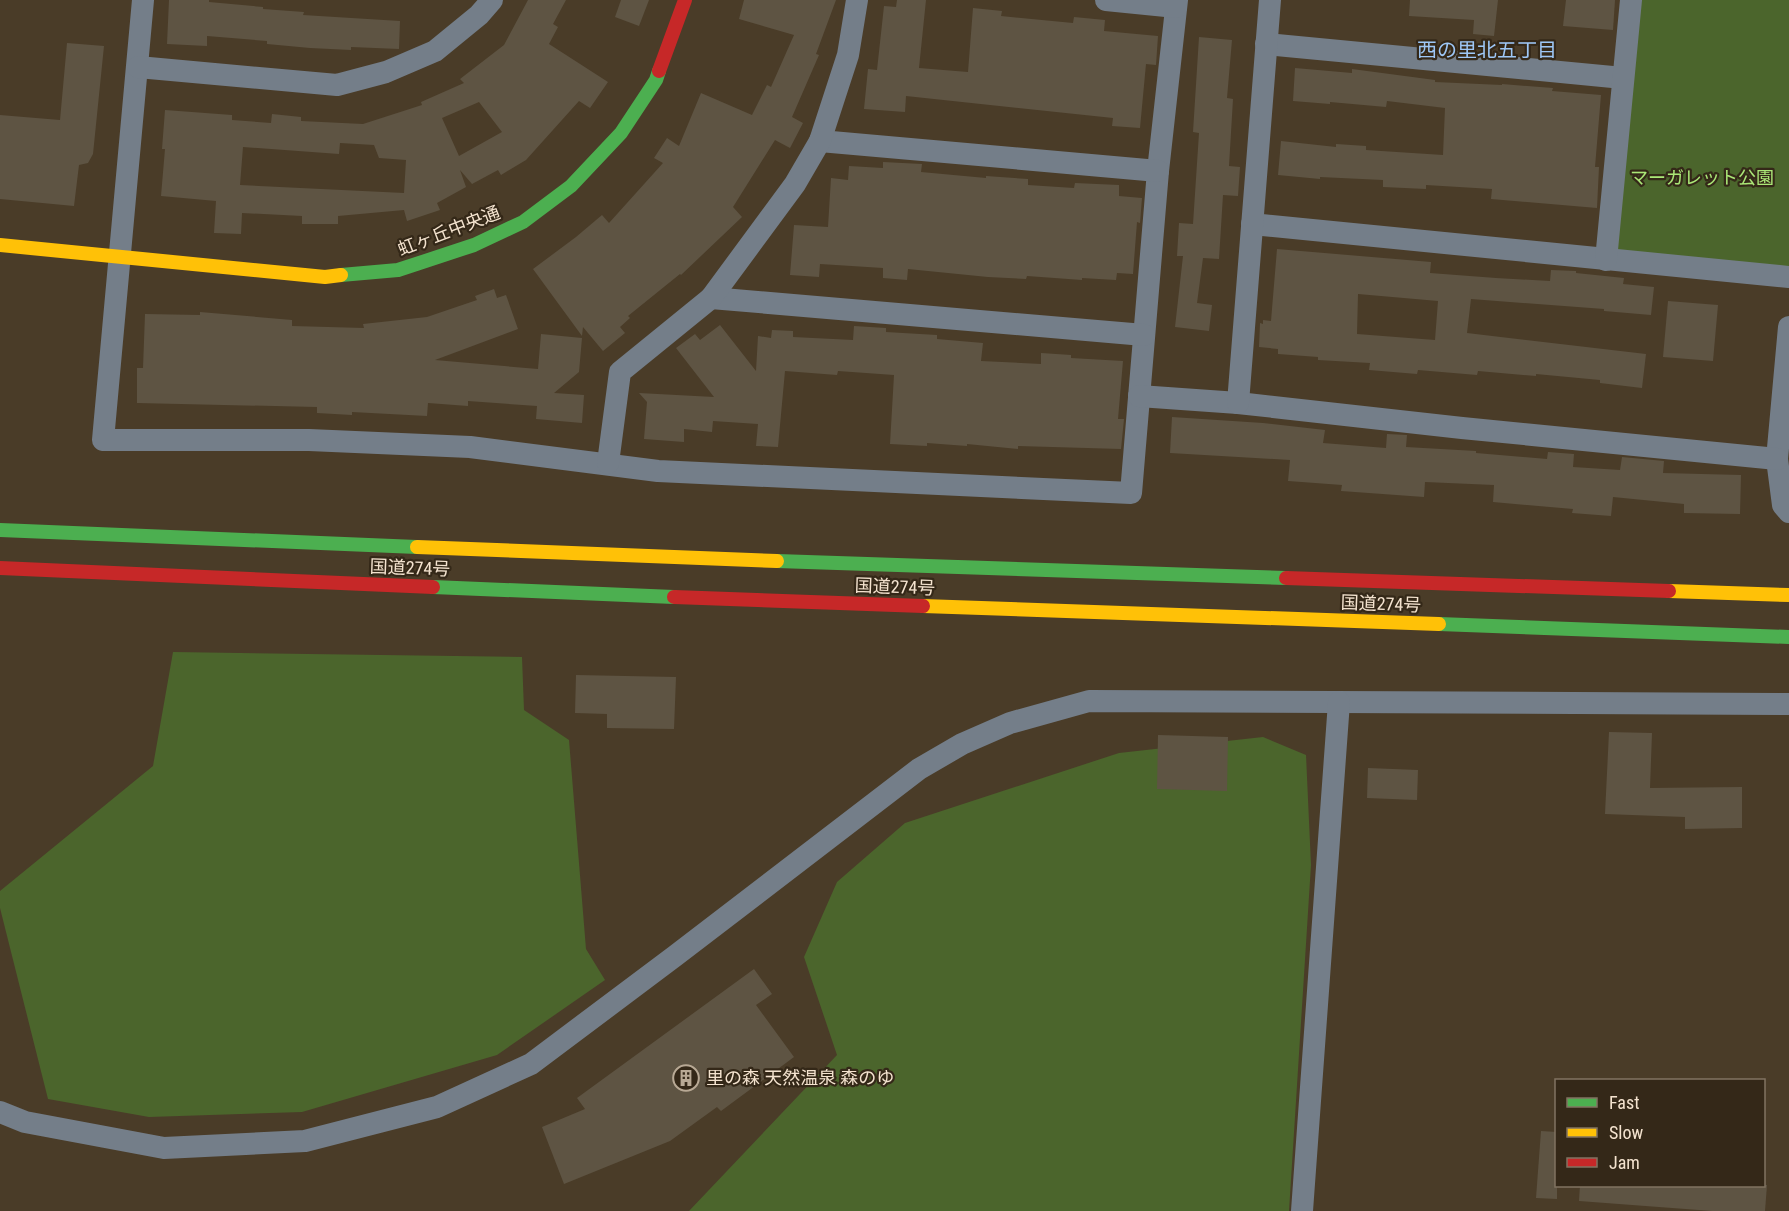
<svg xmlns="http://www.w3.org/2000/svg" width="1789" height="1211" font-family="'Roboto Condensed','Noto Sans JP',sans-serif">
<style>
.green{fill:#4b652c}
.building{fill:#5e5443;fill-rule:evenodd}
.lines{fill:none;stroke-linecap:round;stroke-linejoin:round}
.street{stroke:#747e89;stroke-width:22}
.fast{stroke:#4caf50;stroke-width:14}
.slow{stroke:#ffc107;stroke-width:14}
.jam{stroke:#c62828;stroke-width:14}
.labels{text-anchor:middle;stroke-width:4.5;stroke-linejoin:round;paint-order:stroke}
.park-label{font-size:18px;fill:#abe777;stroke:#342818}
.street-label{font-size:18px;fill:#f4e3cf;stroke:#342818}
.poi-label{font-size:18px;fill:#f4e3cf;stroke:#342818;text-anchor:start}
.neighbourhood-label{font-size:20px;fill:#9ec7f6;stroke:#342818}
</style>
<rect width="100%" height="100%" fill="#4a3c28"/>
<g class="green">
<polygon points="1631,0 1789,0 1789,277 1606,260"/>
<polygon points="173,652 522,657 524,710 569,740 586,949 605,980 497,1055 302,1112 149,1117 48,1099 0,908 0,891 153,766"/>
<polygon points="1263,737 1306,755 1311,865 1289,1211 689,1211 837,1055 804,957 837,882 905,823 1119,753"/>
</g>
<g class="building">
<polygon points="169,0 209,0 209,2 263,7 263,9 304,12 303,15 400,21 399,49 351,47 351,50 310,48 267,44 267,41 207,36 207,46 167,44"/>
<path d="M528 0H566L553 24 558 27 549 44 608 82 590 108 579 101 526 160 501 175 498 170 472 184 460 170 466 187 437 203 440 210 407 221 404 210 338 216V224H302V216L242 213 241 234 214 233 216 201 161 196 165 149H162L165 110 232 115V120L271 123 272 114 301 117V121L363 124 422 105 421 102 464 83 460 79 504 45ZM479 102 502 132 459 156 442 118ZM340 143 374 145 379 158 406 160 404 193 240 185 243 147 339 154Z"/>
<polygon points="621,0 649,0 639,26 615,17"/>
<polygon points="744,0 836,0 816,54 819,55 792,117 803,123 790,148 775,140 733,207 742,217 681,275 680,274 628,316 630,318 620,327 625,333 603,351 583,327 582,336 533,269 576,237 602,215 609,223 663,163 654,158 667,138 679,146 701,93 752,115 767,85 771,87 794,35 739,19"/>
<polygon points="897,0 926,0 919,68 968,72 973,8 1002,11 1001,16 1073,23 1074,17 1105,20 1104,31 1158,36 1156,65 1146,64 1140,128 1112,126 1113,118 906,96 905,112 864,109 868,69 877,70 884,6 896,7"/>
<polygon points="1410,0 1498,0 1494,36 1473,34 1474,20 1409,16"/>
<polygon points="1566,0 1615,0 1613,30 1563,26"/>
<polygon points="1199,37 1232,40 1227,98 1233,99 1229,166 1240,167 1238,196 1223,195 1219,259 1203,258 1197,303 1212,305 1209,331 1175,327 1183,256 1177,256 1179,223 1193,224 1199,133 1193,132"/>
<polygon points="67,43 104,46 93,154 88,163 79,165 74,206 0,199 0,115 60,120"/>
<polygon points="1295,68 1352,73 1352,69 1435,80 1435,82 1502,85 1502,84 1553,88 1552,91 1601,95 1595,167 1599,167 1597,208 1491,199 1492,189 1426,185 1426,189 1383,187 1383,180 1320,177 1320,179 1278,175 1281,141 1336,147 1336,144 1366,146 1366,150 1443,155 1445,108 1387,101 1386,107 1330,102 1330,104 1293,101"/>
<polygon points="883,162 922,164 921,172 986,178 986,176 1028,179 1028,185 1074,188 1075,183 1119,185 1119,196 1142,198 1140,223 1137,222 1133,274 1117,273 1116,280 1082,278 1082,280 1027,276 1026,279 988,277 908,269 907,280 883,278 883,268 820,264 819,277 790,275 794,225 828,227 831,178 848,180 849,166 883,168"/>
<path d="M1277 249 1431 262 1430 273 1496 278 1550 281 1551 270 1576 271V273L1624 278 1623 284 1654 287 1651 315 1604 311V309L1471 299 1467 333 1646 354 1642 388 1600 383V380L1536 374V376L1478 371 1477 375 1418 370 1417 374 1369 370 1370 363 1318 360V357L1278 354V349L1259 347 1260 323 1263 324V320L1271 321ZM1358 294 1438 301 1435 340 1357 334Z"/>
<polygon points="494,289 497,298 506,295 518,329 435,360 538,369 541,334 582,338 579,372 554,393 584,395 582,423 536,419 537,406 468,401 468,406 428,403 427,416 352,412 352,415 317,413 317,407 137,403 137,368 143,368 145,314 200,315 200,312 292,320 292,326 364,328 363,324 427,317 477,300 475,296"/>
<polygon points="1668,301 1718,305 1713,361 1663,357"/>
<polygon points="720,325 756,371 758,336 771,338 772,330 793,331 793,337 853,340 854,326 886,328 886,332 937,335 937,339 983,343 981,361 1041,364 1041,353 1071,355 1071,358 1123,361 1118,419 1124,419 1121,449 1018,446 1018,449 967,444 967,446 927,443 927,446 890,444 894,375 838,371 837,375 785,371 778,447 756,446 758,424 713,421 712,432 684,429 684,442 644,439 647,402 639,393 714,397 676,348 695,334 700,340"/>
<polygon points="1172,417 1263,423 1325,430 1323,443 1386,448 1387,434 1407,435 1406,447 1476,451 1476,453 1547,459 1548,452 1574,454 1573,467 1620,470 1622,457 1664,461 1663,473 1741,475 1740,514 1684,513 1684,504 1613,497 1611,516 1572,513 1573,509 1493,502 1494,485 1425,482 1424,497 1341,491 1342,485 1288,481 1290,460 1170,453"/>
<polygon points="576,675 676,677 674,729 607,728 607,714 575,713"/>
<polygon points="1609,732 1652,733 1650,788 1742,787 1742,828 1685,829 1685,817 1605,814"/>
<polygon points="1158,735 1228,737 1227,791 1157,789"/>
<polygon points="1368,768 1418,770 1417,800 1367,798"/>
<polygon points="754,969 772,994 756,1005 794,1057 721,1111 717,1107 670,1141 564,1184 542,1127 585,1109 577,1098"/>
<polygon points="1541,1131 1557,1132 1557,1199 1536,1198"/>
<polygon points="1580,1185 1767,1185 1765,1211 1712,1211 1579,1201"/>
</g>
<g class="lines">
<g class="street">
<polyline points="143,0 103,440 309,440 470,447 658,471 1131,493 1158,171 1177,0"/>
<polyline points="1106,0 1176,7"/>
<polyline points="1266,44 1623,78"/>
<polyline points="138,67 337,85 386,72 435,51 479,15 492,0"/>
<polyline points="820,141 1158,171"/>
<polyline points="1252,224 1789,277"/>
<polyline points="1606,260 1631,0"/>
<polyline points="711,298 1144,335"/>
<polyline points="1789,327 1777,459 1783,505 1789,512"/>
<polyline points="1139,396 1238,403 1462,428 1777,459"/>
<polyline points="1238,403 1270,0"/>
<polyline points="608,463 620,372 711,298 795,184 820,141 848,55 857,0"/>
<polyline points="0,1112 25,1122 164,1148 305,1141 437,1107 531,1064 675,956 919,769 962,744 1010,723 1089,701 1789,704"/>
<polyline points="1302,1211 1339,702"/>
</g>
<g class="fast">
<polyline points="341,275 398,270 474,245 523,222 571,186 621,133 656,80 659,71"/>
<polyline points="0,530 417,547"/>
<polyline points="777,561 1286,578"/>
<polyline points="433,587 674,597"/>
<polyline points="1439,624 1789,637"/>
</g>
<g class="slow">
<polyline points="0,245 325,277 341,275"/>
<polyline points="417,547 777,561"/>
<polyline points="1669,591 1789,595"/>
<polyline points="923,606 1439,624"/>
</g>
<g class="jam">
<polyline points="659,71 685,0"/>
<polyline points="0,568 433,587"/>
<polyline points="1286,578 1669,591"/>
<polyline points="674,597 923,606"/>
</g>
</g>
<defs>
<g id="building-ring" transform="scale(1.35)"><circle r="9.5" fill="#342818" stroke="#b8a995" stroke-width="1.5"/><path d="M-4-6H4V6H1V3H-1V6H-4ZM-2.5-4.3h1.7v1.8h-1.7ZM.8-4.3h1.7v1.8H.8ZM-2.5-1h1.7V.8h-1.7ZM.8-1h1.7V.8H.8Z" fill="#b8a995"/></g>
</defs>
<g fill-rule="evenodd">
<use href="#building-ring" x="686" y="1078"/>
</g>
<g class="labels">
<g class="park-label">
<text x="1702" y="184">マーガレット公園</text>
</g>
<g class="street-label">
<text transform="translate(449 231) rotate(-21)" y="6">虹ヶ丘中央通</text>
<text transform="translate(410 568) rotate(2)" y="6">国道274号</text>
<text transform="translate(895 587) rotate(2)" y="6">国道274号</text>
<text transform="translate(1381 604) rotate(2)" y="6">国道274号</text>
</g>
<g class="poi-label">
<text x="706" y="1084">里の森 天然温泉 森のゆ</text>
</g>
<g class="neighbourhood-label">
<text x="1487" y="57">西の里北五丁目</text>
</g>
</g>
<rect x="1555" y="1079" width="210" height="108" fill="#342818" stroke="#817361" stroke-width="1.5"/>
<rect x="1567" y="1098" width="30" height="9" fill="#4caf50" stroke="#817361" stroke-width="1.5"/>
<text x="1609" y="1109" font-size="18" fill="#f4e3cf">Fast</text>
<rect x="1567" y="1128" width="30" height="9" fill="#ffc107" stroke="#817361" stroke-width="1.5"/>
<text x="1609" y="1139" font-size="18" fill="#f4e3cf">Slow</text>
<rect x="1567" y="1158" width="30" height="9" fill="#c62828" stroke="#817361" stroke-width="1.5"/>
<text x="1609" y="1169" font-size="18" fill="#f4e3cf">Jam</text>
</svg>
